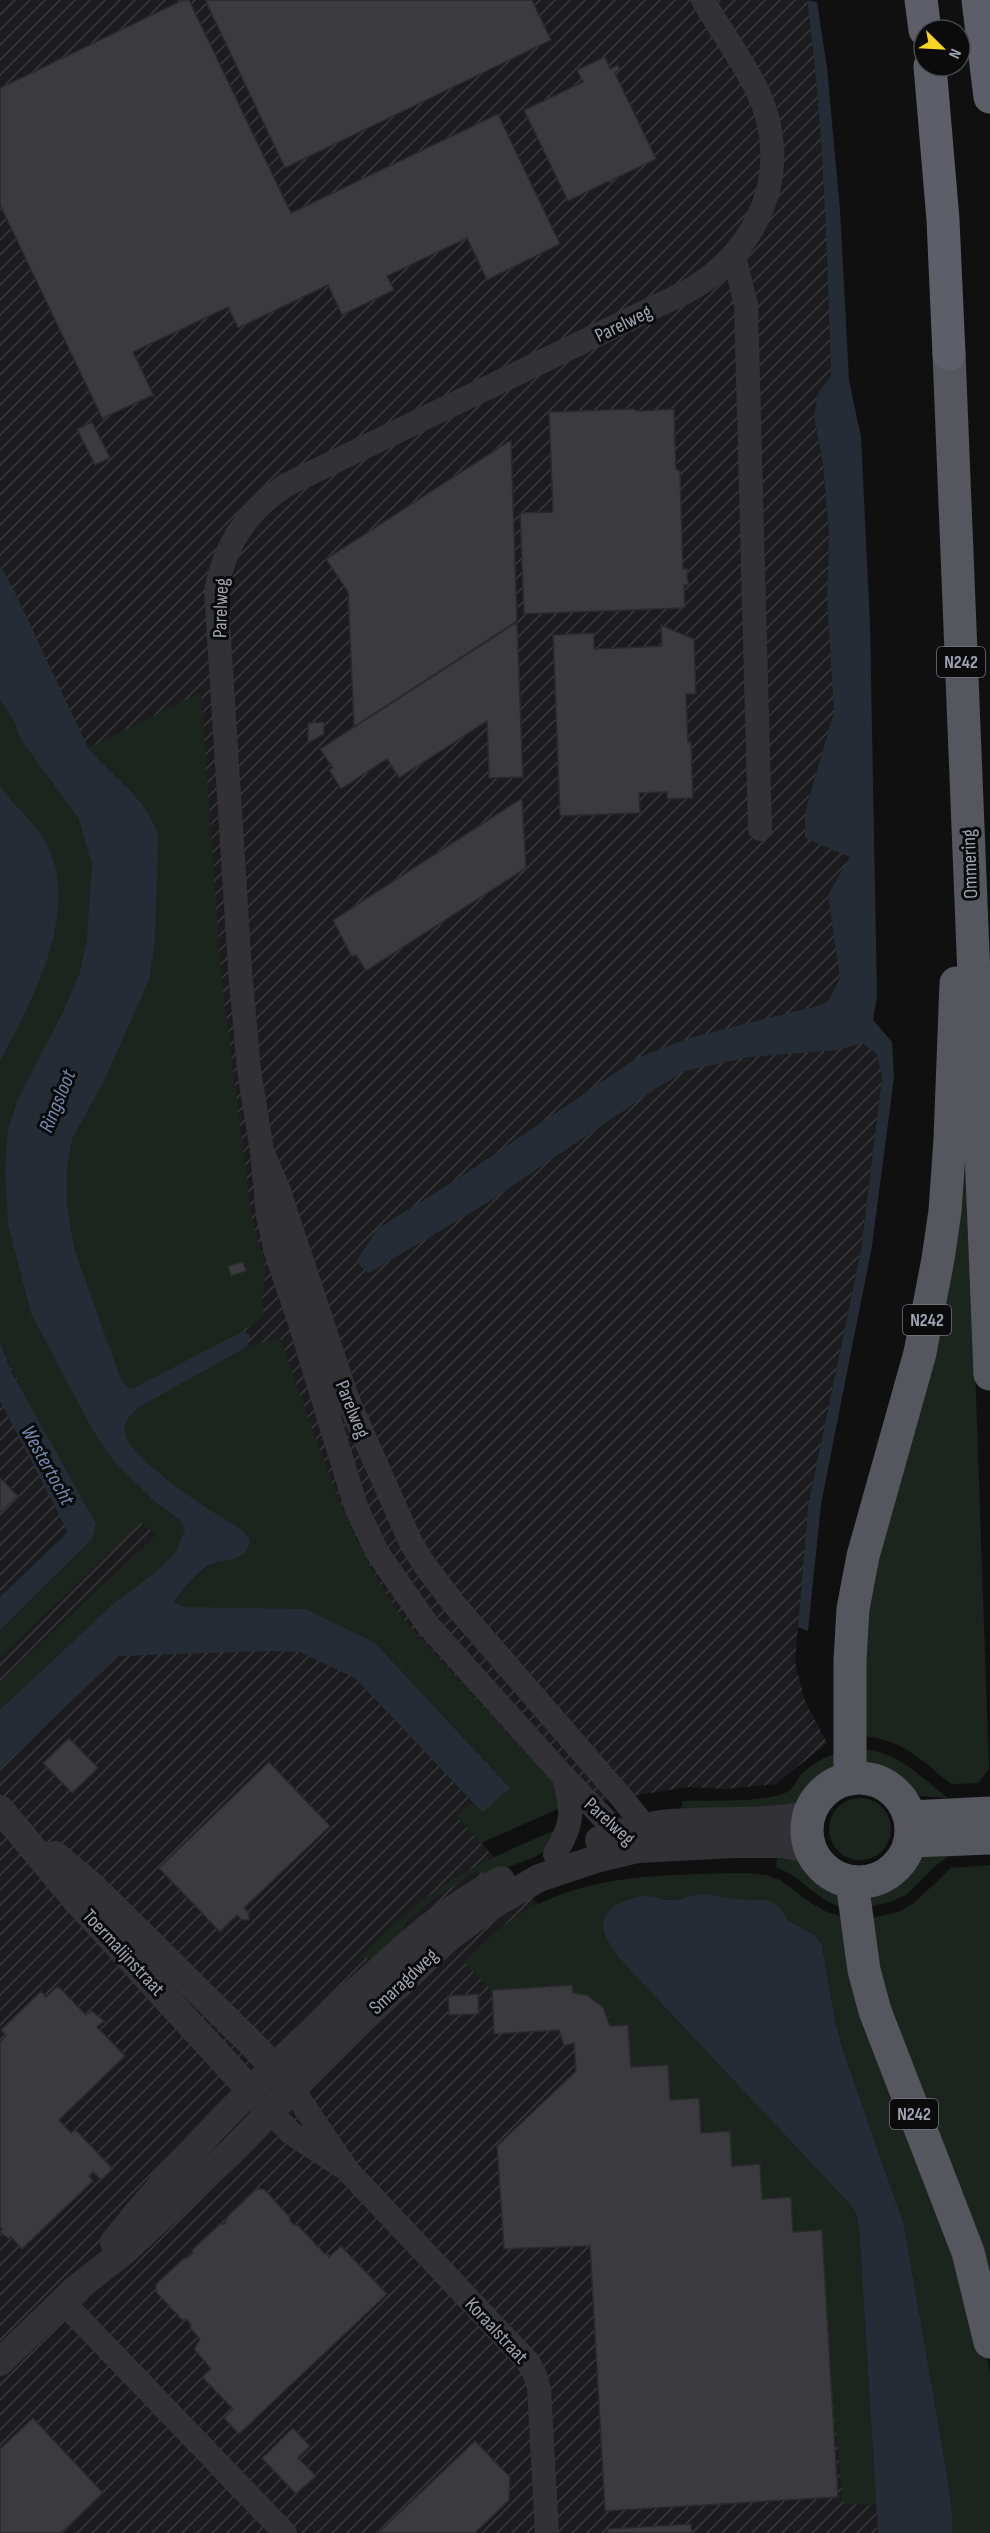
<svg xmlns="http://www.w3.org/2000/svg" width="990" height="2533" font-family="'Sofia Sans Condensed',sans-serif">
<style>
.industrial{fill:url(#industrial-furrows)}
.green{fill:#1c241e}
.water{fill:#262c35}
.building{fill:#3a3a3f;stroke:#2a2a2d;stroke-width:1.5}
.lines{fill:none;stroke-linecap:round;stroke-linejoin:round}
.minor{stroke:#313136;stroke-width:24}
.tertiary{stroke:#313136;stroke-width:28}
.trunk{stroke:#55565e;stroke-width:33}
.motorway{stroke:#5d5e67;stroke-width:33}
.labels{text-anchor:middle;stroke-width:6;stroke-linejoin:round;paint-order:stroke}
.shield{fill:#0b0b0c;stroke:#737581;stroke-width:1.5}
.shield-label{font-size:18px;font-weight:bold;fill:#a0a3b3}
.street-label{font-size:20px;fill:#a0a3b3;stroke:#0b0b0c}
.water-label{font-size:21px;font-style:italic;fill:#758ab0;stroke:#0b0b0c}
</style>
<defs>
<pattern id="industrial-furrows" width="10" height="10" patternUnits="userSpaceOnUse" patternTransform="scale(1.5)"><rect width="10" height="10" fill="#1c1c1e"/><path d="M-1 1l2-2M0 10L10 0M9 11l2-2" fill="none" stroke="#3a3a3c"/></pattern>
</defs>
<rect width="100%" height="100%" fill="#101011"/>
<polygon class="industrial" points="0,0 807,0 816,64 826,211 831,377 814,417 823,464 829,535 827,599 835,697 834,712 805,812 850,857 876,1053 882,1077 861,1248 808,1506 795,1662 805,1701 827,1743 776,1784 727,1789 688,1787 562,1807 481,1843 808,2192 859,2227 878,2533 0,2533"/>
<g class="green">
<path d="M201 692 221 974 252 1220 266 1269 262 1299 264 1317 223 1342 134 1388H128L121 1381 74 1248 67 1206V1166L72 1139 103 1083 149 980 155 941 158 836C148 798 112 777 88 748Z"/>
<polygon points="0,699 15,723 21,740 78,817 92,864 87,939 80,972 63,1012 17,1101 5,1172 8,1225 31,1313 134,1481 152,1499 181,1521 185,1530 176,1552 155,1573 112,1605 0,1710 0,1682 156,1535 141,1523 0,1657 0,1630 92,1539 0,1343 0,1061 32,998 50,950 56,928 56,871 37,829 7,797 0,786"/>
<path d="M966 1106 989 1769 978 1783 951 1784C920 1759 902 1738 859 1736V1656Z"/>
<path d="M280 1338C316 1434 342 1533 402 1618L554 1784 562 1807 481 1843 456 1816 473 1802 483 1812 510 1787 374 1642 184 1607 174 1602C188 1584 200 1568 221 1562L242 1530C217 1515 129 1461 125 1433 123 1422 130 1416 136 1409L248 1346Z"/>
<path d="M860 1749C897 1750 920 1777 948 1798L920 1796 889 1772 860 1765Z"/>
<path d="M839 1752 836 1769 821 1778 795 1805 680 1810 683 1801C709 1800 764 1803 785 1793 793 1789 795 1783 800 1776 810 1764 825 1757 839 1752Z"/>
<circle cx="860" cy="1829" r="31"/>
<path d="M563 1827 544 1851 535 1857 497 1871 474 1873 434 1899 407 1921 399 1940 379 1956 358 1959C382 1936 404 1913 431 1894 471 1865 518 1846 563 1827Z"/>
<polygon points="926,1853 985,1854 948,1857 934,1867 907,1894 893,1901 866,1908 865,1893 888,1888 899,1881"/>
<path d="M777 1858 801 1861 837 1888 843 1908C814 1898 803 1878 776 1867Z"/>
<polygon points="990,1865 990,2307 903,2067 867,1919 898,1912 914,1903 951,1868"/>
<path d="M745 1873 766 1875 780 1880 811 1903 827 1912 844 1917 984 2335 990 2375V2533H952V2512L947 2474 904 2225 843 2050 835 2020 822 1945 815 1935 788 1920 768 1900 735 1899 704 1893 672 1900 644 1896 856 2213 859 2227 876 2505 843 2504 833 2397 823 2230 794 2231 792 2198 762 2199 760 2166 732 2167 701 2134 699 2099 670 2101 668 2065 631 2067 629 2026 610 2027C612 1980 522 1992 492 1991L464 1962C477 1949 490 1936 504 1925 575 1872 662 1875 745 1873Z"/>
</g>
<g class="water">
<path d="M807 0 817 2 827 68 840 210 849 380 861 437 870 624 877 996 873 1020 892 1042 894 1077 872 1246 821 1504 808 1631 798 1627 808 1506 861 1249 882 1077 876 1053 862 1043 839 1050 749 1057 685 1071 660 1086 487 1203 369 1273 361 1267 357 1260 377 1229 459 1178 637 1058 692 1037 821 1005 829 1000 840 978 828 895 850 857 805 838V812L834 712 827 599 829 535 823 464 814 417 818 393 831 376C827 251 824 125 807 0Z"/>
<path d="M0 565 15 592 88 748C112 777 148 798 158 836L155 941 149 980 103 1083 72 1139 67 1166V1206L74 1248 121 1380 128 1388H134L243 1331 250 1335 248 1346 136 1409C130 1416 123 1422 125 1433 128 1455 193 1499 213 1512 225 1520 242 1527 250 1540 247 1563 226 1557 210 1565 195 1573 184 1588 174 1602L184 1607 305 1609 374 1642 510 1788 482 1812 355 1678 299 1652 272 1651 119 1656 0 1769V1710L112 1605 155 1573 176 1552 185 1530 181 1521 152 1499 112 1459 92 1429 31 1313 8 1225 5 1172 8 1130 17 1101 63 1012 80 972 87 939 92 864 78 817 21 740 15 723 0 699Z"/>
<path d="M0 786C13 806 34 821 46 843 82 910 32 1001 0 1061Z"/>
<polygon points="0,1343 11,1371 96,1524 92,1539 0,1630 0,1597 68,1532 0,1401"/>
<path d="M704 1893 735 1899 768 1900 777 1905 788 1920 815 1935 822 1945 835 2020 843 2050 904 2225 947 2474 952 2512V2533H878L859 2227 856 2213 848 2202 623 1962C609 1944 589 1921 618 1904 626 1900 636 1897 645 1896 654 1896 663 1900 672 1900 683 1899 694 1894 704 1893Z"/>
</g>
<g class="building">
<polygon points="183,0 189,0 291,213 498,114 560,244 487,280 467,238 387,276 394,290 342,315 328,285 238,328 228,307 133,352 155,398 153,395 103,418 104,422 0,205 0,88"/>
<polygon points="205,0 532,0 551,40 285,168"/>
<polygon points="605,57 610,69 618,65 620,69 615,73 656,159 612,180 613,183 611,184 609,181 568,201 524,110 583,82 577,70"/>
<polygon points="634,409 637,411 674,409 676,469 680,471 683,569 688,569 687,577 689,585 684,585 685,608 524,614 520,513 553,512 549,412"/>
<polygon points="92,422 110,458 95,465 77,429"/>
<polygon points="511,440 517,621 354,727 348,592 326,559"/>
<polygon points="517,622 523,777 489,778 487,721 399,778 387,759 341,789 329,770 333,768 320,749"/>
<polygon points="661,625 694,639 696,694 686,694 688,742 691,742 693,798 667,799 667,792 639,793 640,813 560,816 553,635 594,633 594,649 662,646"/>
<polygon points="324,722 324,734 308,743 308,723"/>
<polygon points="522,798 526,868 366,971 356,955 352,957 333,920"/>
<polygon points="243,1262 246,1271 231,1276 228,1266"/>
<polygon points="0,1478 18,1496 0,1513"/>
<polygon points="69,1738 98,1768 72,1793 43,1763"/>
<polygon points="269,1762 330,1826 244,1908 249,1913 249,1920 242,1920 237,1915 220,1932 159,1868"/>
<polygon points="572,1985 573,1993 587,1995 603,2007 610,2026 628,2025 631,2067 668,2065 670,2100 699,2098 701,2133 730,2131 732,2166 760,2164 762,2199 791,2197 793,2232 822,2230 838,2497 605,2511 590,2246 504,2249 497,2146 576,2071 574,2043 564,2046 559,2030 494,2034 492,1990"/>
<polygon points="58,1986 86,2015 92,2010 90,2006 93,2012 107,2023 103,2022 97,2027 125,2056 59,2120 71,2133 75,2129 113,2169 101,2180 93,2172 89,2176 93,2181 22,2249 11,2237 9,2239 0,2232 2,2229 0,2226 0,2042 6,2036 1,2030 41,1991 46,1997"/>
<polygon points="478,1994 479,2014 449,2015 448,1996"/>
<polygon points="256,2189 264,2189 290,2217 290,2221 294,2225 298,2225 325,2254 329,2255 329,2257 341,2246 387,2294 239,2434 224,2418 233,2409 202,2377 211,2369 194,2349 200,2339 190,2328 191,2324 187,2320 182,2320 156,2292 156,2284 184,2258 188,2258 192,2254 192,2250 220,2224 224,2224 228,2216"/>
<polygon points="33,2418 103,2493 61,2533 0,2533 0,2449"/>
<polygon points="293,2428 310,2446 298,2458 316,2476 296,2494 262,2458"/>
<polygon points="475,2441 510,2477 509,2500 475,2533 378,2533"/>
<polygon points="691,2524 692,2533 607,2533 608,2529"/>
</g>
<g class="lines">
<g class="minor">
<polyline points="734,256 746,305 760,829"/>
<path d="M262 1151 278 1188 347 1398 411 1543 424 1564 454 1604 622 1798 645 1827 638 1849 619 1834 564 1777 427 1624 377 1552 356 1507 301 1326 276 1252 268 1216 262 1151 249 1070 240 969 216 591C224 545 247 511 286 485L686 292C759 252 795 169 757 90 742 59 720 30 703 0"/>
<path d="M555 1854C574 1823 573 1811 564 1777"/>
<polyline points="293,2090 348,2171 527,2361 534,2372 539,2388 547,2533"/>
<polyline points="271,2112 291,2133 341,2166"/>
<polyline points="63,2302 285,2533"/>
</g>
<g class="tertiary">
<polyline points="0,1809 76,1900 262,2103"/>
<path d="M599 1840C623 1832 647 1825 671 1823 718 1820 764 1823 810 1815"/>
<polyline points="55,1855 92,1886 256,2048 285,2081"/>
<path d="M114 2242C186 2151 268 2070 354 1993 400 1951 445 1908 501 1880"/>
<polyline points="0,2362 77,2288 123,2252 231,2152 330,2050 448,1938 488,1908 539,1878 596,1859 638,1849 734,1844 781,1844 811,1849"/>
</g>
<g class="trunk">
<polyline points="949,354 990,1374"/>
<circle cx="859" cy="1830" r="52"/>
<polyline points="850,1779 850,1660 853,1609 863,1556 920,1353 938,1259 945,1211 950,1139 956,983"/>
<polyline points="910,1817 990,1813"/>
<polyline points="910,1841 990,1838"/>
<polyline points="852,1882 864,1970 875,2011 968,2252 990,2342"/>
</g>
<g class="motorway">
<polyline points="921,0 925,30"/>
<polyline points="978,0 990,97"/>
<polyline points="930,66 943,220 949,354"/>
</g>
</g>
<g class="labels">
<g class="shield">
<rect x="937" y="647" width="48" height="30" rx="4.5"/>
<rect x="903" y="1305" width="48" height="30" rx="4.5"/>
<rect x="890" y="2099" width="48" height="30" rx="4.5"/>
</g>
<g class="shield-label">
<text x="961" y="668">N242</text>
<text x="927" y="1326">N242</text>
<text x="914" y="2120">N242</text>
</g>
<g class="street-label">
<text transform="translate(623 323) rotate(-26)" y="7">Parelweg</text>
<text transform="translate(220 608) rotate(-88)" y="7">Parelweg</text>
<text transform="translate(969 864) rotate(-92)" y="7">Ommering</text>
<text transform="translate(353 1409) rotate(68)" y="7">Parelweg</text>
<text transform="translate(610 1821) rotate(42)" y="7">Parelweg</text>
<text transform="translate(124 1952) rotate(47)" y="7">Toermalijnstraat</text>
<text transform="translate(403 1981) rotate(-43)" y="7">Smaragdweg</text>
<text transform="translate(497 2330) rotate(47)" y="7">Koraalstraat</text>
</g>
<g class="water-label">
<text transform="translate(57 1101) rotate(-68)" y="7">Ringsloot</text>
<text transform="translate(48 1465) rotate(61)" y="7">Westertocht</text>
</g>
</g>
<g transform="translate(942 48) rotate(114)"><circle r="28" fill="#0b0b0c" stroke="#47484f" stroke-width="1.5"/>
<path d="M0-4.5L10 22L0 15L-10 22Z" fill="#f6d523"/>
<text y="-9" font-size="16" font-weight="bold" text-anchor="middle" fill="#a0a3b3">N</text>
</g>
</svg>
